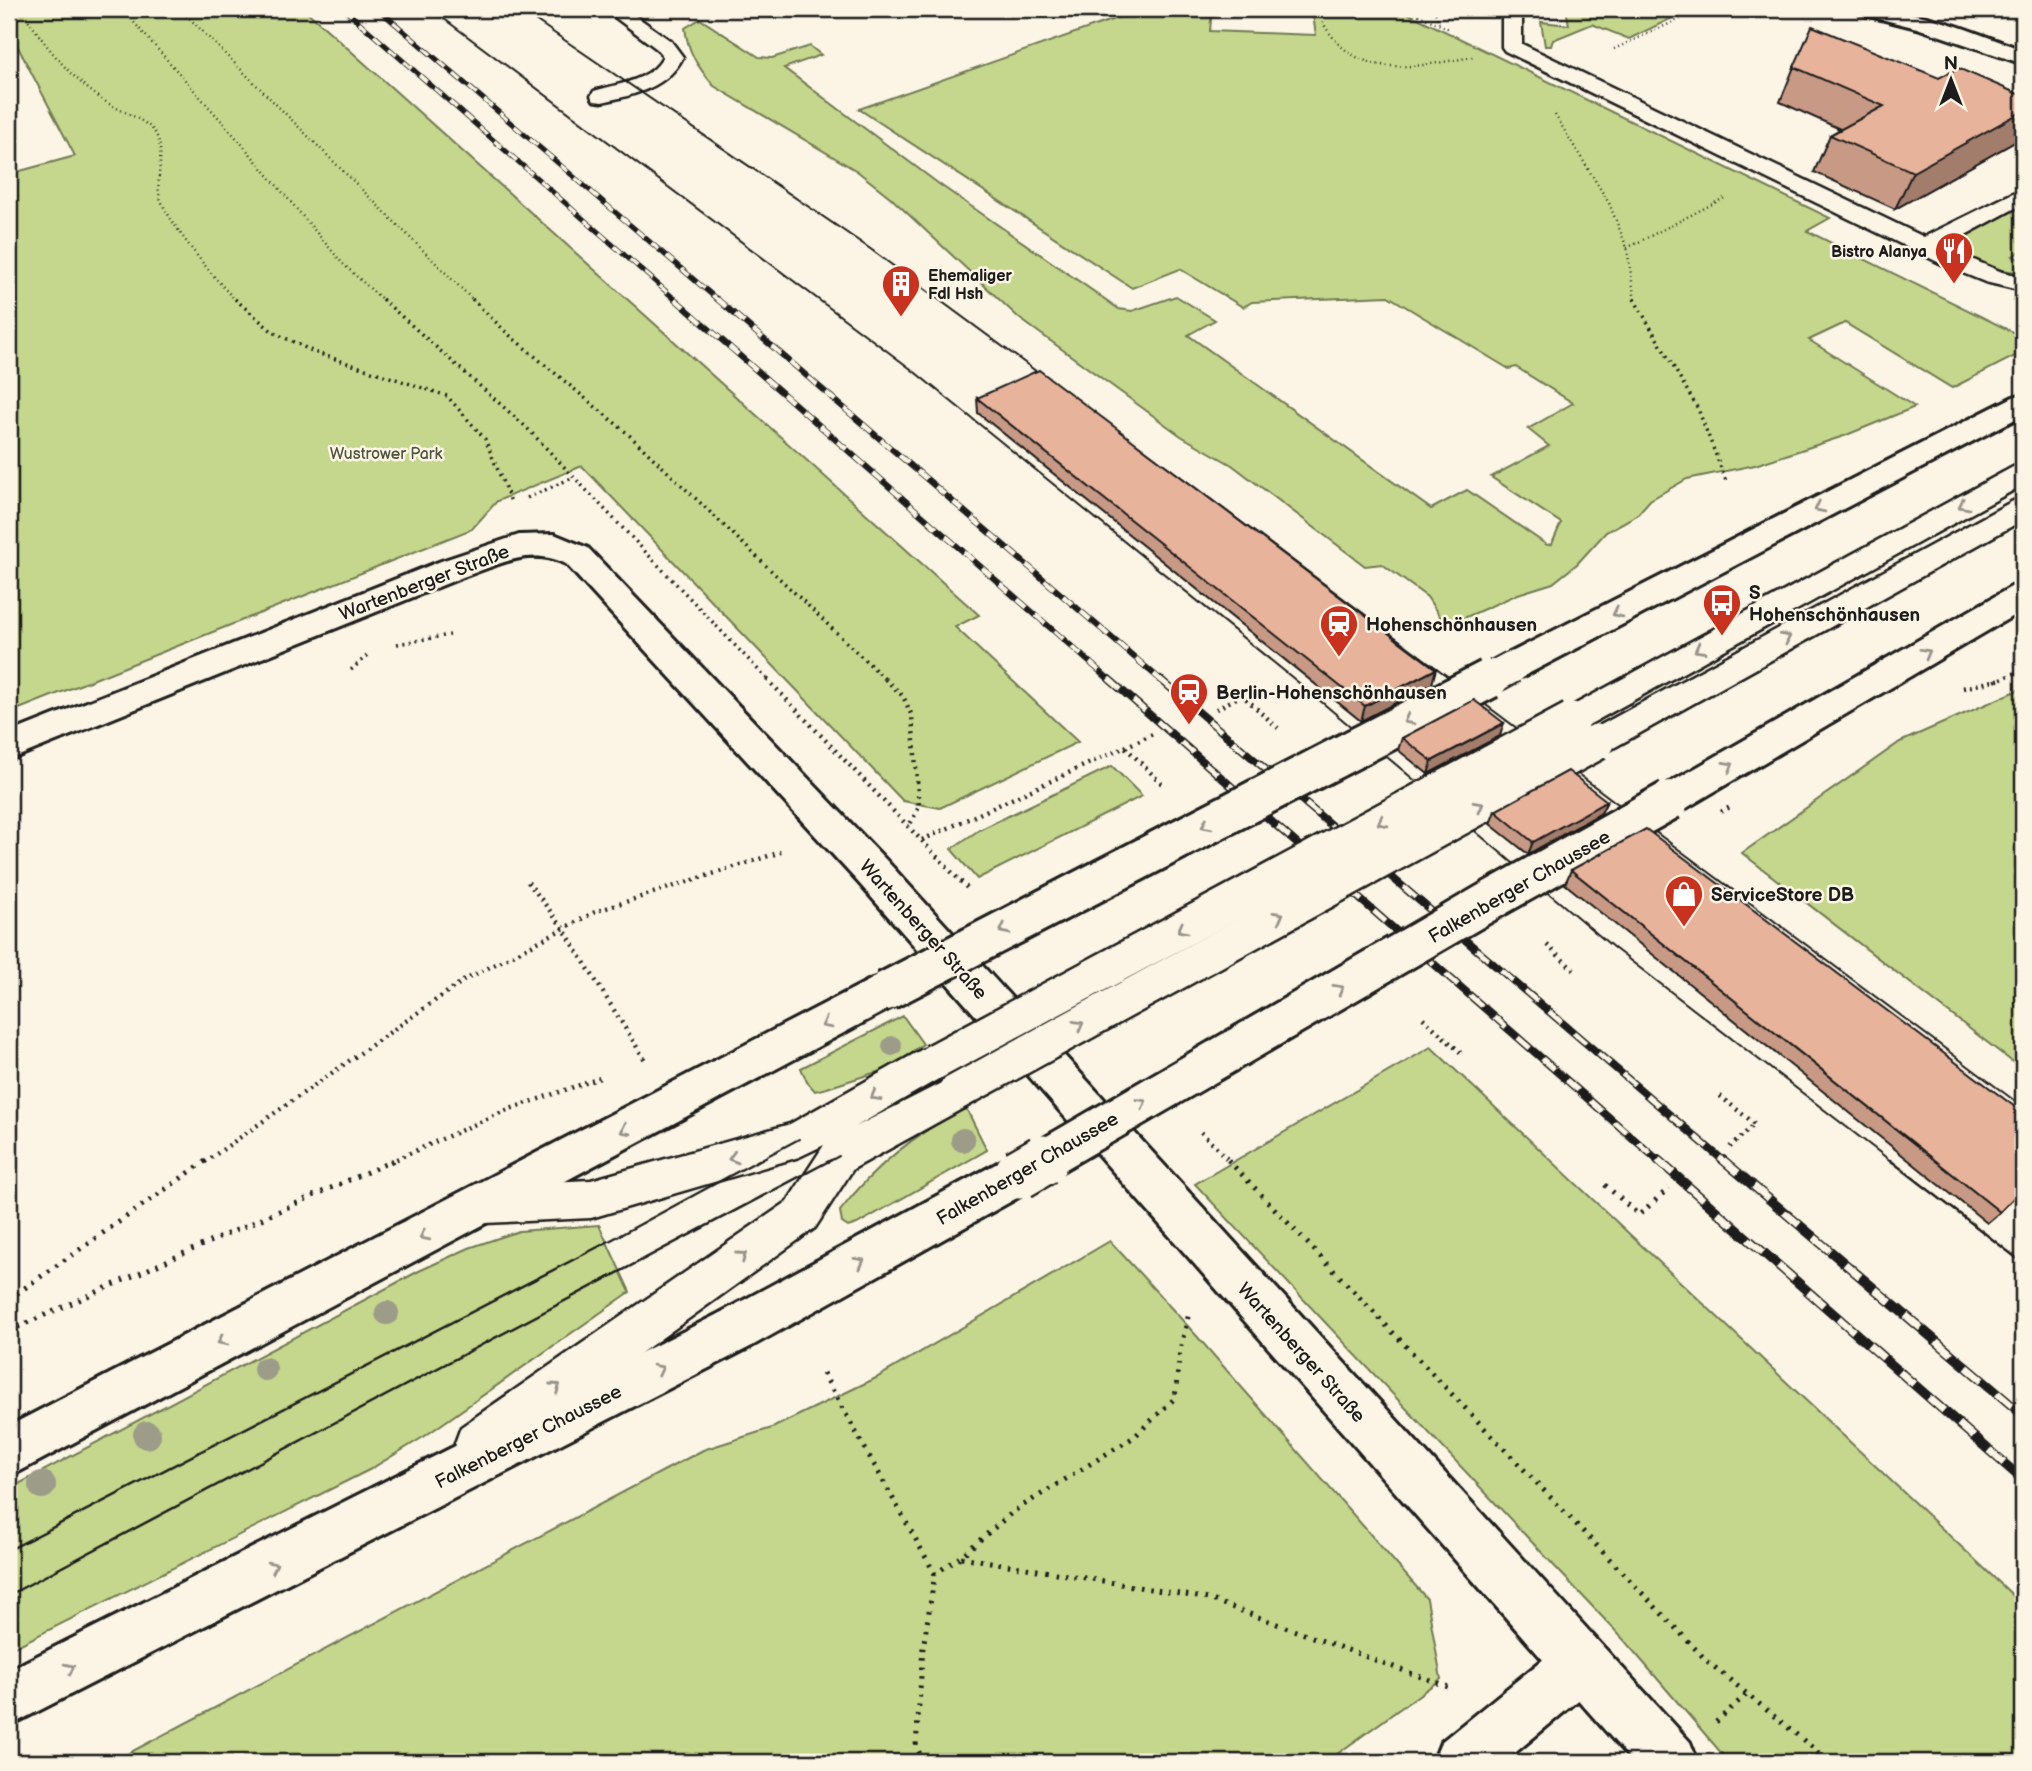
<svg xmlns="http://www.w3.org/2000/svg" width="2032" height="1771" font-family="'Balsamiq Sans',sans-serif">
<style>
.green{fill:#c5d78c;stroke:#707a54;stroke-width:2}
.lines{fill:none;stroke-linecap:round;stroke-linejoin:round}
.service-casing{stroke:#1c1c1c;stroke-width:5}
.minor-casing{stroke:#1c1c1c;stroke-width:6}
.tertiary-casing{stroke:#1c1c1c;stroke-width:6}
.secondary-casing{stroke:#1c1c1c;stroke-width:6}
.path-far3{stroke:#1c1c1c;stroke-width:2.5;stroke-dasharray:1 3.5;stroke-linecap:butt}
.path-far2{stroke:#1c1c1c;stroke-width:3.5;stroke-dasharray:2 4.5;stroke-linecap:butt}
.path-far1{stroke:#1c1c1c;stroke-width:4.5;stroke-dasharray:2 5;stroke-linecap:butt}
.path{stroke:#1c1c1c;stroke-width:5;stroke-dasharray:2.5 7;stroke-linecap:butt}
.service{fill:#fcf5e5;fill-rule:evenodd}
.minor{fill:#fcf5e5;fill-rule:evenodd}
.tertiary{fill:#fcf5e5;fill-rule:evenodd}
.secondary{fill:#fcf5e5;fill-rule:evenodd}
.tram-far1{stroke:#1c1c1c;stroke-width:2}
.tram{stroke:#1c1c1c;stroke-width:2.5}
.rail-far3-casing{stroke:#1c1c1c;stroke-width:5}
.rail-far2-casing{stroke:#1c1c1c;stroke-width:6}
.rail-far1-casing{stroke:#1c1c1c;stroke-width:8}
.rail-casing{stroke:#1c1c1c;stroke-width:10}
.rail-far3{stroke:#fcf5e5;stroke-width:3.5;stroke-dasharray:10;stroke-linecap:butt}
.rail-far2{stroke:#fcf5e5;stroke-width:4.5;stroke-dasharray:12;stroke-linecap:butt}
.rail-far1{stroke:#fcf5e5;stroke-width:5;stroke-dasharray:16;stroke-linecap:butt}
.rail{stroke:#fcf5e5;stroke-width:7;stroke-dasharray:20;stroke-linecap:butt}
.service-bridge-casing{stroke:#1c1c1c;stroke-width:40;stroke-linecap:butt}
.secondary-bridge-far2-casing{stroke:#1c1c1c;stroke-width:35;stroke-linecap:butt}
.secondary-bridge-far1-casing{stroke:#1c1c1c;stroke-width:44;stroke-linecap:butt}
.secondary-bridge-casing{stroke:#1c1c1c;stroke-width:54;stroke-linecap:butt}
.path-bridge{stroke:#1c1c1c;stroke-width:4.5;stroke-dasharray:2 5;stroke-linecap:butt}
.service-bridge{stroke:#fcf5e5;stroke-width:35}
.secondary-bridge-far2{stroke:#fcf5e5;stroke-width:31}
.secondary-bridge-far1{stroke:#fcf5e5;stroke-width:38}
.secondary-bridge{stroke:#fcf5e5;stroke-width:49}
.tree{fill:#9d9c89}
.wall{fill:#c89a85;stroke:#1c1c1c;stroke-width:2}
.shaded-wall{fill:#a27d6c;stroke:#1c1c1c;stroke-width:2}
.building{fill:#e8b39b;stroke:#1c1c1c;stroke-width:2}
.oneway{stroke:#97938b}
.labels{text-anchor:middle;stroke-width:5;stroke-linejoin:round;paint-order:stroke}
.far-poi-label{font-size:16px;font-weight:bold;fill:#1c1c1c;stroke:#fcf5e5;text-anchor:end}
.far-park-label{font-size:16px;fill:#4f543e;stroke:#fcf5e5}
.street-label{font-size:19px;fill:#1c1c1c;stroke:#fcf5e5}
.poi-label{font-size:19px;font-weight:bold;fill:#1c1c1c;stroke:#fcf5e5;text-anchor:start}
</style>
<rect width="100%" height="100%" fill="#fcf5e5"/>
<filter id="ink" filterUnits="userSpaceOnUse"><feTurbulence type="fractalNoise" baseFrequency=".0143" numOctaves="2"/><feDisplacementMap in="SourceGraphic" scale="14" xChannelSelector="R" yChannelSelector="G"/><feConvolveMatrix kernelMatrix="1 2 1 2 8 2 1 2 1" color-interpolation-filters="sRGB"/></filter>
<g filter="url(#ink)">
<g class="green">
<polygon points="9,9 304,9 979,615 955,627 1078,742 940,808 903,801 582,466 497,501 472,529 9,713 9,174 75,156 9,30"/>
<path d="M1143 9H1212L1210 31 1316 35 1312 9H1399L1830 218 1807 231 2023 337V352L1952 388 1845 323 1809 340 1915 407 1844 436 1755 465 1687 479 1650 500 1637 515 1606 532 1577 564 1553 583 1518 594 1446 626 1427 597 1382 564 1365 566 1232 465 1181 436 1019 318 890 197 857 171 714 86C698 67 688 53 685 28L700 19 759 57 772 58 810 46 821 55 784 68 939 184 1119 309 1132 311 1176 296 1215 320 1188 335 1431 509 1467 490 1547 545 1552 544 1561 523 1491 477 1549 446 1528 429 1573 403 1516 367 1509 369 1388 296 1252 302 1243 307 1180 269 1132 288 859 109Z"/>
<polygon points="1566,9 1641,9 1642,12 1674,14 1675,9 1689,10 1629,39 1592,24 1553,40 1551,46 1545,46 1541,22 1569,25"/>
<path d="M2023 202V250L2013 256 2023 261V272C2002 271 1973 268 1962 248L1966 236Z"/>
<polygon points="2023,688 2023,1070 1742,853 1900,742"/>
<polygon points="1112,766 1142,796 977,879 951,849 979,830"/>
<polygon points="903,1016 923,1044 913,1051 911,1061 827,1088 815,1091 807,1082 801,1068"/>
<polygon points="1431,1047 2023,1605 2023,1762 1729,1762 1624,1640 1195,1184"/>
<path d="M966 1108 987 1150 857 1224 848 1227 842 1223 840 1211C873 1168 917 1132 966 1108Z"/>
<polygon points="599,1225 630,1292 425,1436 369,1470 9,1650 9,1489 419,1271 469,1248 519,1231"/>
<polygon points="1110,1241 1195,1334 1427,1599 1441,1679 1326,1762 112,1762 703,1450 772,1428 876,1378"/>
</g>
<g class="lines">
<g class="service-casing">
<g id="service">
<path d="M604 9H626L671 41 683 57C668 88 633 95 602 102L594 101 591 96 594 91C617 84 651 81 663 57L657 49Z"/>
<polygon points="1502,9 1522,9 1522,44 1924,237 2023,188 2023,204 1943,247 2002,272 2023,277 2023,291 1985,282 1948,267 1505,51 1502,47"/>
<polygon points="2023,464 2023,485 1583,728 1572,732 1561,728 1556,720 1561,712 2013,467"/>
<polygon points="2023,499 2023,520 1608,751 1597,754 1586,751 1581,742 1586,733 2013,501"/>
<polygon points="934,1045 947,1050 953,1062 947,1074 855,1127 955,1076 969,1081 974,1093 969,1105 853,1169 815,1228 493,1459 477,1465 461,1459 455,1443 461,1427 787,1202 824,1145 799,1157 591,1218 485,1223 471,1217 465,1204 471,1191 485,1185 591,1180 790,1124 921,1050"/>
</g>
</g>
<g class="minor-casing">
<polygon id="minor" points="1580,1637 1599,1645 1607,1664 1599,1683 1504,1762 1433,1762 1441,1742 1561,1645"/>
</g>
<g class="tertiary-casing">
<g id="tertiary">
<path d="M1858 9C1916 6 1969 31 2023 50V64L1917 28 1861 14Z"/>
<path d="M554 534 588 548 886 860 1690 1742 1698 1762H1633L858 882 566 564C530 546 498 565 463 577L9 760V733L441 561 519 535Z"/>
</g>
</g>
<g class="secondary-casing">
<g id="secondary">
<polygon points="2023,394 2023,415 1524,676 1512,679 1500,676 1495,667 1500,658 2013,397"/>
<polygon points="2023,584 2023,610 1683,810 1670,814 1657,810 1652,800 1657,790 2011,587"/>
<polygon points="886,974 900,979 906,991 900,1003 9,1477 9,1426 872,979"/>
<polygon points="1019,1154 1035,1160 1041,1174 1035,1188 752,1346 9,1726 9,1670 718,1314 1003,1160"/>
</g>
</g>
<g class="path-far3">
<path d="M21 9C44 44 68 76 103 100 117 110 141 117 153 130 167 147 156 174 159 193 162 216 219 285 237 301"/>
<polyline points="122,9 241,143 343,264 384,301"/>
<polyline points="180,9 474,301"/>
<path d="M1318 9C1321 22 1328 32 1337 42 1373 80 1427 64 1473 57"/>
<polyline points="1406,9 1449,29"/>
<polyline points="1434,9 1439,24"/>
<polyline points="1614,49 1702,9"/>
<polyline points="1555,115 1609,203 1627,248 1635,301"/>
<polyline points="1627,248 1726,197"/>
</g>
<g class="path-far2">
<polyline points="235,299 273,332 314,352 447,396 485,439 511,502"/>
<polyline points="382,299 526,427 769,681"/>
<polyline points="472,299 508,334 627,433 887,681"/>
<polyline points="1634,299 1698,409 1726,481"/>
<polyline points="527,498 574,477"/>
<polyline points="397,644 450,635"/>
<polyline points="351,670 368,655"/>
<polyline points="1995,681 2023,670"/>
</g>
<g class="path-far1">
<polyline points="767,679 967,888"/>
<polyline points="885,679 903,696 912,716 919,807 909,826"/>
<polyline points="1963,688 2002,679"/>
<polyline points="1216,709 1242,695 1278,728"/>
<polyline points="1125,747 1155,733"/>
<polyline points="922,840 1125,747 1164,786"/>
<polyline points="528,882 563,928 645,1060"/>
<polyline points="1547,945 1577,973"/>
<polyline points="1423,1018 1461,1053"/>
<polyline points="1720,1096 1755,1124 1730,1147"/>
<polyline points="1201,1132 1230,1162"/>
<polyline points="205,1162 463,981 597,911 781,852"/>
<polyline points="390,1162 507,1110 600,1078"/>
</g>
<g class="path">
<polyline points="1228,1160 1707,1661 1830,1762"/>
<polyline points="1605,1185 1639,1215 1669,1188"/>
<polyline points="9,1299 207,1160"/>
<polyline points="9,1331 394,1160"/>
<polyline points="823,1373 935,1574"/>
<polyline points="961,1557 1209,1599 1451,1688"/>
<polyline points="1716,1722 1747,1694"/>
<polyline points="924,1762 916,1746 923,1648 935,1574 960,1557 1014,1511 1134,1437 1175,1398 1180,1350 1189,1313"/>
</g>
<use href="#service" class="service"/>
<use href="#minor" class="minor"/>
<use href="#tertiary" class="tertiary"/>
<use href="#secondary" class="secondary"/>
<g class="tram-far1">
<polyline points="431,9 911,369 1299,683 1614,948 1892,1162"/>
<polyline points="519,9 869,248 1052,383"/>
<polyline points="1137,444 2023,1107"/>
<polyline points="756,1162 799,1139"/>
<polyline points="828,1162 839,1156"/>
</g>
<g class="tram">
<polyline points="1890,1160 2023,1263"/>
<polyline points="9,1550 598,1247 759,1160"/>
<polyline points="9,1595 831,1160"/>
</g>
<g class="rail-far3-casing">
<g id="rail-far3">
<polyline points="344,9 677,301"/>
<polyline points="378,9 719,301"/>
</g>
</g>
<g class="rail-far2-casing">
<g id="rail-far2">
<polyline points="675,299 1111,681"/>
<polyline points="717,299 1162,681"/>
</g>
</g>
<g class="rail-far1-casing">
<g id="rail-far1">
<polyline points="1109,679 1660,1162"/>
<polyline points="1160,679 1725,1162"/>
</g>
</g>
<g class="rail-casing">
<g id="rail">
<polyline points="1658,1160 2023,1480"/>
<polyline points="1723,1160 2023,1415"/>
</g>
</g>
<use href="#rail-far3" class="rail-far3"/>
<use href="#rail-far2" class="rail-far2"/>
<use href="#rail-far1" class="rail-far1"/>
<use href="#rail" class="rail"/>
<g class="service-bridge-casing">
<g id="service-bridge">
<polyline points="934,1062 1572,720"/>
<polyline points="955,1093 1597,742"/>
</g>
</g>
<g class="secondary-bridge-far2-casing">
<polyline id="secondary-bridge-far2" points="1486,681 1512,667"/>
</g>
<g class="secondary-bridge-far1-casing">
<g id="secondary-bridge-far1">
<polyline points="886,991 1489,679"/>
<polyline points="1040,1162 1493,899 1670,800"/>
</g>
</g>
<g class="secondary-bridge-casing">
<polyline id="secondary-bridge" points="1019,1174 1043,1160"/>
</g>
<polyline class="path-bridge" points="1721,812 1730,807"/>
<use href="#service-bridge" class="service-bridge"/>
<use href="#secondary-bridge-far2" class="secondary-bridge-far2"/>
<use href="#secondary-bridge-far1" class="secondary-bridge-far1"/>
<use href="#secondary-bridge" class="secondary-bridge"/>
</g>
<g class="tree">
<circle cx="892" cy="1046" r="10"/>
<circle cx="963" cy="1140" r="12"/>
<circle cx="387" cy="1313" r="12"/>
<circle cx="265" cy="1369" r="12"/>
<circle cx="147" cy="1435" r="14"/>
<circle cx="42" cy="1485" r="14"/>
</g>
<g class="wall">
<polygon points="1794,67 2020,139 1895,209 1814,172 1830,135 1840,129 1780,102"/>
<polygon points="977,398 1432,684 1361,721 978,413"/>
<polygon points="1500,736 1428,774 1398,750 1402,738"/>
<polygon points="1607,801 1601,813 1528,854 1490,824 1495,811"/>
<polygon points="1571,870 2000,1212 1987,1223 1565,884"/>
</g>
<g class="shaded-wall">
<polygon points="2023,111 2023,132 2020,139 1895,209 1913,172"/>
<polygon points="1436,669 1432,684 1361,721 1365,706"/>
<polygon points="1504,723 1500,736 1428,774 1432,761"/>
<polygon points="1607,801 1601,813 1528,854 1533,842"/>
</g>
<g class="building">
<polygon points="1812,26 1939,78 1958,68 2023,96 2023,111 1913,172 1830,135 1884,106 1794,67"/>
<polygon points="1039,370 1436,669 1365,706 977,398"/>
<polygon points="1474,700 1504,723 1432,761 1402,738"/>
<polygon points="1568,771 1607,801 1533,842 1495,811"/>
<polygon points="1646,829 2023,1113 2023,1188 2000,1212 1571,870"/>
</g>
<defs><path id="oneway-chevron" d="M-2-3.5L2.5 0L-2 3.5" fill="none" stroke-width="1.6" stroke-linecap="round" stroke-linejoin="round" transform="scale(1.75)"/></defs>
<g class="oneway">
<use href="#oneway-chevron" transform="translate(1963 505) rotate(152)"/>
<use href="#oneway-chevron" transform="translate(1819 508) rotate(153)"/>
<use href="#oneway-chevron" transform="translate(1617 613) rotate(153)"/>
<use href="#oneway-chevron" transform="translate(1786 638) rotate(-29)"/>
<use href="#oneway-chevron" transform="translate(1699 649) rotate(151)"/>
<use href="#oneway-chevron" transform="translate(1926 653) rotate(-30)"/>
<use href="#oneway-chevron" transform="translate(1408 720) rotate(152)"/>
<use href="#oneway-chevron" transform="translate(1729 766) rotate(-30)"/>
<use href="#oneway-chevron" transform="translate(1479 806) rotate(-29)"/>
<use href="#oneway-chevron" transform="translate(1382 822) rotate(152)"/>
<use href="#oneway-chevron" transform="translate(1206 825) rotate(153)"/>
<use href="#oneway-chevron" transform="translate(1279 916) rotate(-29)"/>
<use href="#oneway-chevron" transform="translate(1182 929) rotate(152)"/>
<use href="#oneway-chevron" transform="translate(1004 930) rotate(153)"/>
<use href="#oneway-chevron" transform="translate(1339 989) rotate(-30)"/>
<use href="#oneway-chevron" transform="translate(826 1024) rotate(152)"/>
<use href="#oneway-chevron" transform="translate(1079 1025) rotate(-29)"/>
<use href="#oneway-chevron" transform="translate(875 1096) rotate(150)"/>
<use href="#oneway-chevron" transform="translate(1142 1103) rotate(-30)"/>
<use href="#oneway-chevron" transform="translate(625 1130) rotate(152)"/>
<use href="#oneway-chevron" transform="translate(733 1158) rotate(164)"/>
<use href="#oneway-chevron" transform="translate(424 1236) rotate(153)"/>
<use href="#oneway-chevron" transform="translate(742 1256) rotate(-35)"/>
<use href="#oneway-chevron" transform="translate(860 1262) rotate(-29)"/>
<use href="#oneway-chevron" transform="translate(222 1341) rotate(153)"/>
<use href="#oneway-chevron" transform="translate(659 1369) rotate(-27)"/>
<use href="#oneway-chevron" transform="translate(556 1387) rotate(-35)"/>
<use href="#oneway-chevron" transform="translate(273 1566) rotate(-27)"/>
<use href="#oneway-chevron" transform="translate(70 1668) rotate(-27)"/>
</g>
</g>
<defs>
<g id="restaurant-pin" transform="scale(2.0125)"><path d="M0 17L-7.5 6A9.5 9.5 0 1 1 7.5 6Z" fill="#c8321e" stroke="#fcf5e5"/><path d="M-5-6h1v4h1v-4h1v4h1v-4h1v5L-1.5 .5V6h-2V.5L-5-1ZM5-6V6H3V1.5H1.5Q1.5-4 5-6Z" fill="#fff"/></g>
<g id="building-pin" transform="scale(2.0125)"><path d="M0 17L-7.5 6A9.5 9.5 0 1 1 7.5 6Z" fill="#c8321e" stroke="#fcf5e5"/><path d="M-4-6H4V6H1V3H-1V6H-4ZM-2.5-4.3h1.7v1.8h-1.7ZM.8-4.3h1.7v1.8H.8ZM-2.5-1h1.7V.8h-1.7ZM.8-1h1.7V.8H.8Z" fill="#fff"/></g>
<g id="bus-pin" transform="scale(2.0125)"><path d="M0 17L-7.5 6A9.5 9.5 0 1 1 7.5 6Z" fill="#c8321e" stroke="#fcf5e5"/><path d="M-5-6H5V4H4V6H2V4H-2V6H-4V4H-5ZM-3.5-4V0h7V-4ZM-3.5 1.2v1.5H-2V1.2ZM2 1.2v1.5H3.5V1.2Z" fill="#fff"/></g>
<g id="station-pin" transform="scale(2.0125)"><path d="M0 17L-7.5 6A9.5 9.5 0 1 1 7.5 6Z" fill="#c8321e" stroke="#fcf5e5"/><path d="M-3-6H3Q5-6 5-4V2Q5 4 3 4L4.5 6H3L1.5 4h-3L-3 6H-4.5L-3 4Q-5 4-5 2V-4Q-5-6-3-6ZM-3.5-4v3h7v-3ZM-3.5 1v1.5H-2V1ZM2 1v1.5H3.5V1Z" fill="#fff"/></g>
<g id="shop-pin" transform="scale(2.0125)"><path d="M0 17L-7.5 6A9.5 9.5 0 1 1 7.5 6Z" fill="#c8321e" stroke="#fcf5e5"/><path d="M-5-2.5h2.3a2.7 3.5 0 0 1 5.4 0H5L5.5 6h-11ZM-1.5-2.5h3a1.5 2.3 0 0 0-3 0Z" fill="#fff"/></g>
</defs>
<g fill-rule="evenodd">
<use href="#restaurant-pin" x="1954" y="251"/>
<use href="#building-pin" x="901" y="284"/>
<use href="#bus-pin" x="1722" y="603"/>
<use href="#station-pin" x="1339" y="624"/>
<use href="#station-pin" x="1189" y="692"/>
<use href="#shop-pin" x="1684" y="894"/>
</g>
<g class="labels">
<g class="far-poi-label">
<text x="1927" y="257">Bistro Alanya</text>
<text x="928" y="281" text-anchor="start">Ehemaliger<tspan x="928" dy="18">Fdl Hsh</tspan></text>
</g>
<g class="far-park-label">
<text x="386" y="459">Wustrower Park</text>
</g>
<g class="street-label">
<text transform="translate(424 582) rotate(-21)" y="7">Wartenberger Straße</text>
<text transform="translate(1519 886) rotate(-30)" y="7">Falkenberger Chaussee</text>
<text transform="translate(924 929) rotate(48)" y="7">Wartenberger Straße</text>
<text transform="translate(1027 1168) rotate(-30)" y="7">Falkenberger Chaussee</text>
<text transform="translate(1302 1352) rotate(48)" y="7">Wartenberger Straße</text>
<text transform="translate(528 1436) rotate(-27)" y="7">Falkenberger Chaussee</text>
</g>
<g class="poi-label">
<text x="1749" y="599">S<tspan x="1749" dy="22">Hohenschönhausen</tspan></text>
<text x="1366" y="631">Hohenschönhausen</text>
<text x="1216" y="699">Berlin-Hohenschönhausen</text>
<text x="1711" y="901">ServiceStore DB</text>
</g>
</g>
<rect width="2032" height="1771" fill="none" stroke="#fcf5e5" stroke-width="35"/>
<rect x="18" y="18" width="1997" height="1736" fill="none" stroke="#1c1c1c" stroke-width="2.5" filter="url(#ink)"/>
<g transform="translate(1951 80)" stroke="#fcf5e5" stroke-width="5" paint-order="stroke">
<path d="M0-5L12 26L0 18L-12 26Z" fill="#1c1c1c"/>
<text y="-10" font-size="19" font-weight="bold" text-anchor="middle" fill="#1c1c1c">N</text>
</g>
</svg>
